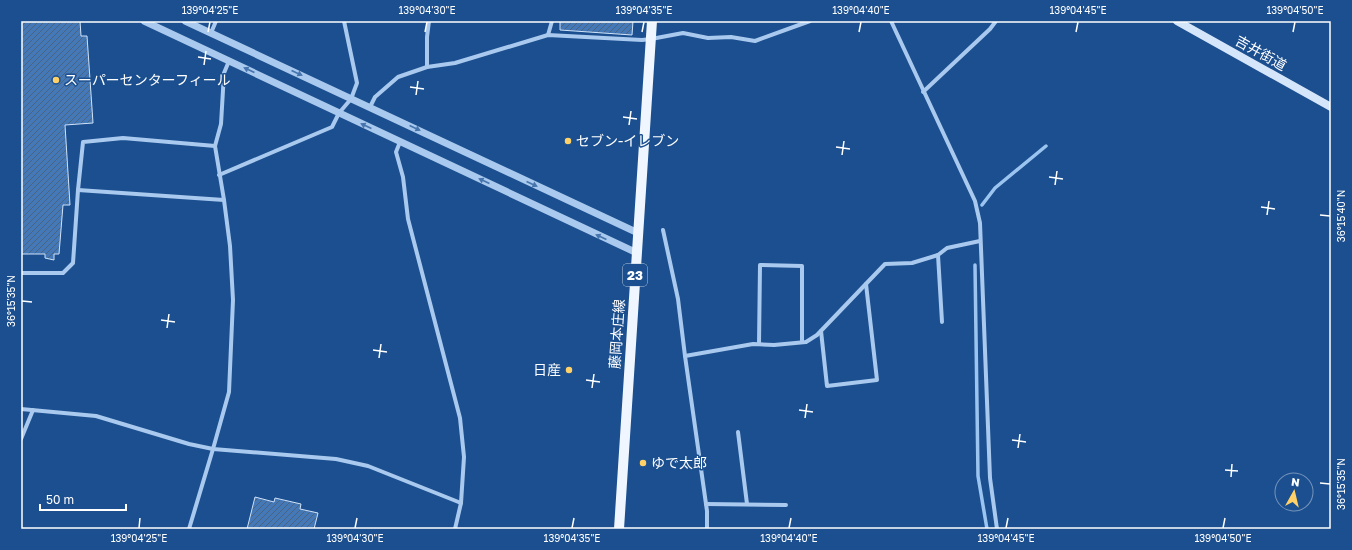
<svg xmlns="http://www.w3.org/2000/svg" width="1352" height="550" font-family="'Golos Text','Noto Sans JP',sans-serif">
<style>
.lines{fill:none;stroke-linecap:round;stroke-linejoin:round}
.stream{stroke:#9cc4f0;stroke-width:3.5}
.building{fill:url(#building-hatch);stroke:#cfe3fa}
.minor{stroke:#a9c9ee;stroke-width:4}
.tertiary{stroke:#a9c9ee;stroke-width:7}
.secondary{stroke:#d6e6fa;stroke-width:8}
.primary{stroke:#f0f6ff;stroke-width:10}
.oneway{fill:#4674ac}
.ticks{fill:none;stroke:#fff;stroke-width:1.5}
.poi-dot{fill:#ffd166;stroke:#1b4f8f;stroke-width:1.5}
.labels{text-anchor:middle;stroke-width:3;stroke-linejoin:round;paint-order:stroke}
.shield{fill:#1b4f8f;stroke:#bbcadd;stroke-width:1}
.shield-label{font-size:13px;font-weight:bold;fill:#fff}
.street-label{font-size:14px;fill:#fff;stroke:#1b4f8f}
.poi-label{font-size:14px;fill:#fff;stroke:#1b4f8f;text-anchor:start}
.neatline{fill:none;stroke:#fff;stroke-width:1.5}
.ticks-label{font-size:10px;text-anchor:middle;fill:#fff}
</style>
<defs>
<pattern id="building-hatch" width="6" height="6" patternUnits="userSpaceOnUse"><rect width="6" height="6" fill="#4478b7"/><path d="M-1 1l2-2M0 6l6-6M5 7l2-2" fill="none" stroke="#486282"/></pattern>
</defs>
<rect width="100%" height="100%" fill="#1b4f8f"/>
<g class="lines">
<g class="stream">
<polyline points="982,205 995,188 1046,146"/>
<polyline points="975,265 978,476 987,529"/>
</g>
</g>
<g class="building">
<polygon points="21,21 80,21 81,36 87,36 93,123 65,125 70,205 63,205 59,254 54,254 54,260 45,258 45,254 21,254"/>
<polygon points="560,21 633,21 632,35 560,30"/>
<polygon points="255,497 274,502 275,498 301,504 300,509 318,513 314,529 247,529"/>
</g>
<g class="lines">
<g class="minor">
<polyline points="891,21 975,201 980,223 990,478 997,529"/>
<polyline points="211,33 216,21"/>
<polyline points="548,35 552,21"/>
<polyline points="427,67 427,37 429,21"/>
<polyline points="923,92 990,29 996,21"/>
<polyline points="370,107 375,97 398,77 427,67 455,63 548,35 642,40 651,39 683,33 708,38 731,37 755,41 810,21"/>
<polyline points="400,142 396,152 403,177 408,219 460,418 464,457 461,503 455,529"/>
<polyline points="219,175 332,127 339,113 351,99 357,83 344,21"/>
<polyline points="78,190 224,200"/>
<polyline points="663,230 678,299 685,356 707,511 707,529"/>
<polyline points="938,255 942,322"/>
<polyline points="21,273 63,273 73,263 78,190 83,142 123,138 215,146"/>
<polyline points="821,331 827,386 877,380 866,284"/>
<polyline points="759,344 760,265 802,266 802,342"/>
<polyline points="685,356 753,344 774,345 806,342 817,335 885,264 912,263 938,255 947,248 980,241"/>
<polyline points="21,409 96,416 189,444 213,449 336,459 368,466 461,503"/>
<polyline points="738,432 747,504"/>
<polyline points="21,439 33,410"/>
<polyline points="706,504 786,505"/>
<polyline points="189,529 213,449 229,392 233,300 230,246 224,200 215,146 221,124 224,73 229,61"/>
</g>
<g class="tertiary">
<polyline points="144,21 637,253"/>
<polyline points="185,21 638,233"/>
</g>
<polyline class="secondary" points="1177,21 1331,107"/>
<polyline class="primary" points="619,529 652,21"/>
</g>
<defs><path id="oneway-solid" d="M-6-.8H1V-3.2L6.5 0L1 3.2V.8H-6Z"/></defs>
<g class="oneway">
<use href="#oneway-solid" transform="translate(249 70) rotate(-155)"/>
<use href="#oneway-solid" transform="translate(297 73) rotate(25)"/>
<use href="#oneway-solid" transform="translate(366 126) rotate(-155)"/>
<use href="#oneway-solid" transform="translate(415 128) rotate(25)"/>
<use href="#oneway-solid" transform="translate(484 181) rotate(-155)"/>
<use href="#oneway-solid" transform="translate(532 184) rotate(25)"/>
<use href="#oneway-solid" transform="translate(601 237) rotate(-155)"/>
</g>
<path class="ticks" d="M208 32 210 22M425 32 427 22M642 32 644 22M859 32 861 22M1076 32 1078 22M1293 32 1295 22M198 57 211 59M204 65 206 51M410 87 424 89M416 95 418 81M623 117 637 119M629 125 631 111M836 147 850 149M842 155 844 141M1049 177 1063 179M1055 185 1057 171M1261 207 1275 209M1267 215 1269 201M1320 215 1330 216M22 301 32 302M161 320 175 322M167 328 169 314M373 350 387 352M379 358 381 344M586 380 600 382M592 388 594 374M799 410 813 412M805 418 807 404M1012 440 1026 442M1018 448 1020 434M1225 470 1238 471M1231 477 1232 464M1320 483 1330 484M139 528 140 518M355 528 357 518M572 528 574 518M789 528 791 518M1006 528 1008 518M1223 528 1225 518"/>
<g class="poi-dot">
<circle cx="56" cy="80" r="4"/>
<circle cx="568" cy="141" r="4"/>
<circle cx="569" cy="370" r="4"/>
<circle cx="643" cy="463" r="4"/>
</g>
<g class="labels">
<rect class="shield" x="623" y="264" width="24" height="22" rx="3"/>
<g class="shield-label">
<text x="635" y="280">23</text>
</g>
<g class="street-label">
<text transform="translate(1261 53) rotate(29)" y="5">吉井街道</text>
<text transform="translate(617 334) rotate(-86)" y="5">藤岡本庄線</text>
</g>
<g class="poi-label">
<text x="64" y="85">スーパーセンターフィール</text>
<text x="576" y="146">セブン-イレブン</text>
<text x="561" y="375" text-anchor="end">日産</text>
<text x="651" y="468">ゆで太郎</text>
</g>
</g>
<rect width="1352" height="550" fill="none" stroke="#1b4f8f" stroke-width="44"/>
<g transform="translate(1294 492) rotate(8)"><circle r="19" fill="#1b4f8f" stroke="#7695bc"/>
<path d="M0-3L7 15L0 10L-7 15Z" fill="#ffd166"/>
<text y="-6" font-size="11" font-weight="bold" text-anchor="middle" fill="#ffffff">N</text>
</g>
<path d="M40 504v6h86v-6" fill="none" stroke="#ffffff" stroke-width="2"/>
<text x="46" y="504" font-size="12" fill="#ffffff" stroke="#1b4f8f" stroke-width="3" paint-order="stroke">50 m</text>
<rect x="22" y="22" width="1308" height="506" class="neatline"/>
<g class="ticks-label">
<text x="210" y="14">139°04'25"E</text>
<text x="427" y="14">139°04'30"E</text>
<text x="644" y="14">139°04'35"E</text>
<text x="861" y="14">139°04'40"E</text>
<text x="1078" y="14">139°04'45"E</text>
<text x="1295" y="14">139°04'50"E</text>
<text transform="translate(1341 216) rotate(-90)" y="4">36°15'40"N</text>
<text transform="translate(11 301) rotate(-90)" y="4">36°15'35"N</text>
<text transform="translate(1341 484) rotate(-90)" y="4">36°15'35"N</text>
<text x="139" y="542">139°04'25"E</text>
<text x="355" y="542">139°04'30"E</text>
<text x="572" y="542">139°04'35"E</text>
<text x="789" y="542">139°04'40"E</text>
<text x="1006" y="542">139°04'45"E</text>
<text x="1223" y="542">139°04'50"E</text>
</g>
</svg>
